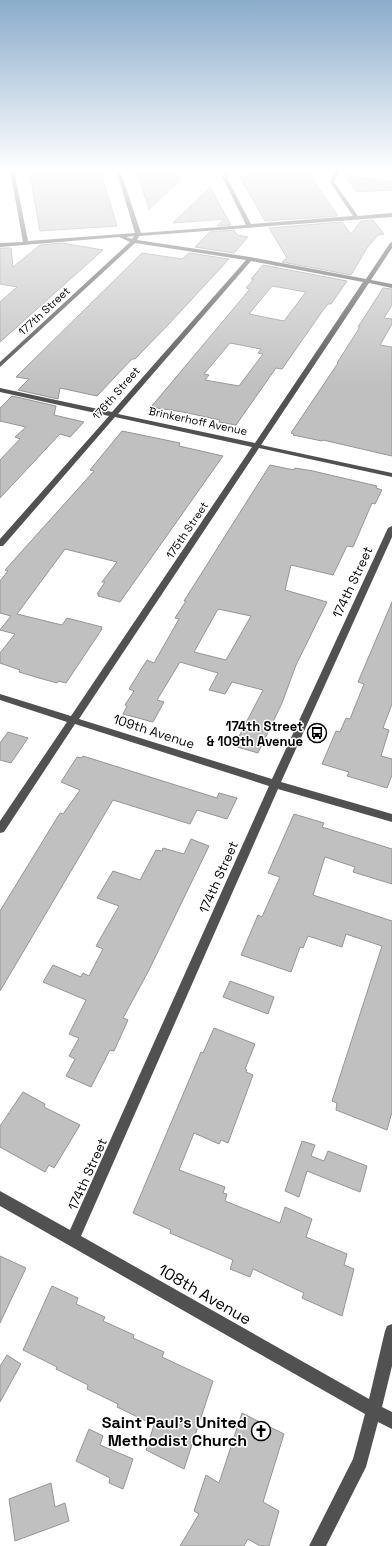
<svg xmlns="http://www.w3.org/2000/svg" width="392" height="1546" font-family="'Space Grotesk',sans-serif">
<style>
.building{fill:#c0c0c0;stroke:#959595;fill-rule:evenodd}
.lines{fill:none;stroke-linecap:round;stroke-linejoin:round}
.minor{fill:#515151;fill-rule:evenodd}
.labels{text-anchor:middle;stroke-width:3;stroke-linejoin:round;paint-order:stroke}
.far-street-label{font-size:11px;fill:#000;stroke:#fff}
.street-label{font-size:13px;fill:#000;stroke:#fff}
.poi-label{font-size:13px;font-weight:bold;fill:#000;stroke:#fff;text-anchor:end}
.near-street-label{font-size:16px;fill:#000;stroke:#fff}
.near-poi-label{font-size:16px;font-weight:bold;fill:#000;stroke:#fff;text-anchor:end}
</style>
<rect width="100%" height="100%" fill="#fff"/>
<g class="building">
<polygon points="29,170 94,170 91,174 101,173 117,226 40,231"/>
<polygon points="136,170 176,170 181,180 149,209"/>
<polygon points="272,170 306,170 338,216 265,221 240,177 247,175 245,171"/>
<polygon points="344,175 392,182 392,190 357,192"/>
<polygon points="210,187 231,225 217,226 224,219 173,223"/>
<polygon points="373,220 384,234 378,235 367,248 351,275 282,262 287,258 269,228 342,222 351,234 361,221"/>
<polygon points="234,230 237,235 248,237 234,253 195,247 210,232"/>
<polygon points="62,243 103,250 0,342 0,302 17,287 0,284 0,248 11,248 13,267 40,245"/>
<polygon points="142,253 182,259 189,253 229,259 167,326 135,359 132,359 97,396 60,388 58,399 18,390 29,379 16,377"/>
<path d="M263 265 347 281 331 304H328L321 313 282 369 276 368 236 425 219 422 220 420 183 412 151 407 250 289 246 288 254 279H251ZM272 286 306 292 284 321 249 314ZM230 343 261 349 258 353 263 354 239 386 205 380 209 375 204 374Z"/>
<polygon points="383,288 392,289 392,305 384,318 392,319 392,324 380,345 392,347 392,456 323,440 322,441 293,435 294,434 291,433 338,363 337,363 360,327 358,327"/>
<polygon points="12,396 56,406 54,415 84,422 70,437 60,434 0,498 0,460 20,439 15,437 26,427 0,421 0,408"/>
<polygon points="122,431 180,443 179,446 223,456 120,602 98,596 99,594 97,594 105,582 102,582 117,562 65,549 17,614 62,625 67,618 102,627 101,629 102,629 66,683 58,681 57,683 39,678 19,672 20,670 0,663 0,653 15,634 0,630 11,616 0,613 0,581 8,571 5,570 94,471 90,470"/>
<path d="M270 465 294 470 295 468 313 471 377 486 376 488 382 490 375 504 372 503 353 547 347 546 333 575 291 565 285 590 327 602 296 665 282 703 258 753 234 746 263 690 232 682 225 694 209 690 218 673 180 662 157 700 164 702 153 722 123 714 127 706 125 705 134 691 129 689 147 660 154 663 179 619 175 618 186 601H184ZM218 609 251 616 226 660 194 652Z"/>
<polygon points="392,602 392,704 383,728 389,730 381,756 392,759 392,775 387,788 347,776 349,772 322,764 336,731 340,732 346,718 350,719 364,684 358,682"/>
<polygon points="8,732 28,738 11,763 0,760 0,743"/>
<polygon points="83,756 217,798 219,793 237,798 227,819 197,810 190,824 113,800 0,991 0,911 60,813 63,814 80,790 61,782 77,757 82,758"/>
<polygon points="294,814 324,823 322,827 392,849 392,884 353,872 355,867 325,857 313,895 392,921 392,1112 387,1130 336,1110 337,1103 332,1101 382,946 346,934 342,947 308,936 303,948 300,947 291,972 241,955 258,915 262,917 280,877 268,873"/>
<polygon points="191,839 209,846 148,972 123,1018 128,1020 114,1051 110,1050 91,1087 66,1076 75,1059 69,1056 79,1038 69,1034 86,1000 43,982 53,965 81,977 83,973 89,976 103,949 96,946 119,906 97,898 113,871 140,880 156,850 162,851 163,848 184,854"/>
<polygon points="230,981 274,997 268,1014 223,997"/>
<polygon points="214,1028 255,1044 245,1069 247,1070 246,1072 253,1075 228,1143 221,1140 219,1144 194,1133 179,1170 225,1187 223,1193 227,1194 225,1201 280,1223 285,1207 312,1219 306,1237 347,1254 344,1265 354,1269 342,1316 302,1298 304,1293 253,1269 250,1277 230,1269 233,1260 170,1233 171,1230 133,1213 201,1052 203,1053"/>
<polygon points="23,1092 45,1104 44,1107 80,1125 54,1168 49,1165 45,1172 0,1147 0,1126"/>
<polygon points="302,1141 315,1145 311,1156 324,1161 328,1151 367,1166 360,1192 307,1171 299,1197 285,1191"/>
<polygon points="0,1256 26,1268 0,1323"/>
<polygon points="52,1286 78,1298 76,1304 105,1317 103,1321 134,1335 133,1338 164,1352 162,1357 213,1381 184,1469 146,1450 154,1425 117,1407 118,1404 87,1389 88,1385 56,1369 57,1367 23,1350"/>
<polygon points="7,1355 21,1364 0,1402 0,1366"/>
<polygon points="242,1413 284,1434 263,1502 279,1511 269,1546 260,1546 248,1539 244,1546 180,1546 199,1514 194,1511 206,1475 219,1483"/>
<polygon points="89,1429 103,1436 100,1445 133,1459 123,1489 109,1483 110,1478 76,1461"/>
<polygon points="51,1483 55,1507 65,1503 69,1521 15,1541 9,1499"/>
</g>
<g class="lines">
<path class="minor" d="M10 170H14L28 241 135 233 117 173 119 170H123L121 173 141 233 246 225 222 176 226 170H230L226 176 251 224 353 216 330 182 336 170H340L334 182 358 216 392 213V217L139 236 137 240 250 257 366 279 390 243 392 242V248L371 280 392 284V288L369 283 261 445 392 473V477L259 448 79 719 272 779 388 528 392 526V537L281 782 392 814V822L278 789 81 1236 369 1399 385 1331 387 1326 392 1324V1366L382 1407 392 1412V1429L378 1422 366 1467 326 1546H309L353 1459 365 1414 0 1206V1191L70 1230 269 786 75 724 4 832 0 833V821L67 722 0 700V694L71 716 252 447 115 417 3 546H0V539L109 416 0 392V388L112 412 246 260 135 243 0 367V362L130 242 119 237 0 247V243L23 242ZM134 236 132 239 126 237ZM251 261 363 282 255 443 118 414Z"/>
</g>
<linearGradient id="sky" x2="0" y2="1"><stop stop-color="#8baccb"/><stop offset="0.44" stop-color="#fff"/><stop offset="1" stop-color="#fff" stop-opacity="0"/></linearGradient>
<rect width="392" height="386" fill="url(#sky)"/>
<defs>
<g id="bus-ring" transform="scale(1)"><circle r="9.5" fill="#fff" stroke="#000" stroke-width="1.5"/><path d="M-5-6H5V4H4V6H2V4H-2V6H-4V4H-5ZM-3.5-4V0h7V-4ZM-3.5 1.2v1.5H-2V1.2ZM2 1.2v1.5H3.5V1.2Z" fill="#000"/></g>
<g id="church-ring" transform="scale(1)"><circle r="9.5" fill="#fff" stroke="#000" stroke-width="1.5"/><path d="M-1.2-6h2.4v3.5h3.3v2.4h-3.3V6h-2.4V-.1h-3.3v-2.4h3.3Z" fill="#000"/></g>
</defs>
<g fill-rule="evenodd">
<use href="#bus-ring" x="317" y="733"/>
<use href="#church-ring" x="261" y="1431"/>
</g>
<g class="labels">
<g class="far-street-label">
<text transform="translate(44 311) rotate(-43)" y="4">177th Street</text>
<text transform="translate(116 393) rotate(-49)" y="4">176th Street</text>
<text transform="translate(198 421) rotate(12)" y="4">Brinkerhoff Avenue</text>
<text transform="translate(187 530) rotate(-56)" y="4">175th Street</text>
</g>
<g class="street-label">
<text transform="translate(352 582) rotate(-65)" y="5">174th Street</text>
<text transform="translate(154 731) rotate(18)" y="5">109th Avenue</text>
<text transform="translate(218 877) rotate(-66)" y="5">174th Street</text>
<text transform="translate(87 1174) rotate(-66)" y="5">174th Street</text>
</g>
<g class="poi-label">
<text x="303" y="731">174th Street<tspan x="303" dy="15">&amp; 109th Avenue</tspan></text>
</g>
<g class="near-street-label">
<text transform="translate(205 1294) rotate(30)" y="6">108th Avenue</text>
</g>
<g class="near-poi-label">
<text x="247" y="1428">Saint Paul's United<tspan x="247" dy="18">Methodist Church</tspan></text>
</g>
</g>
</svg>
